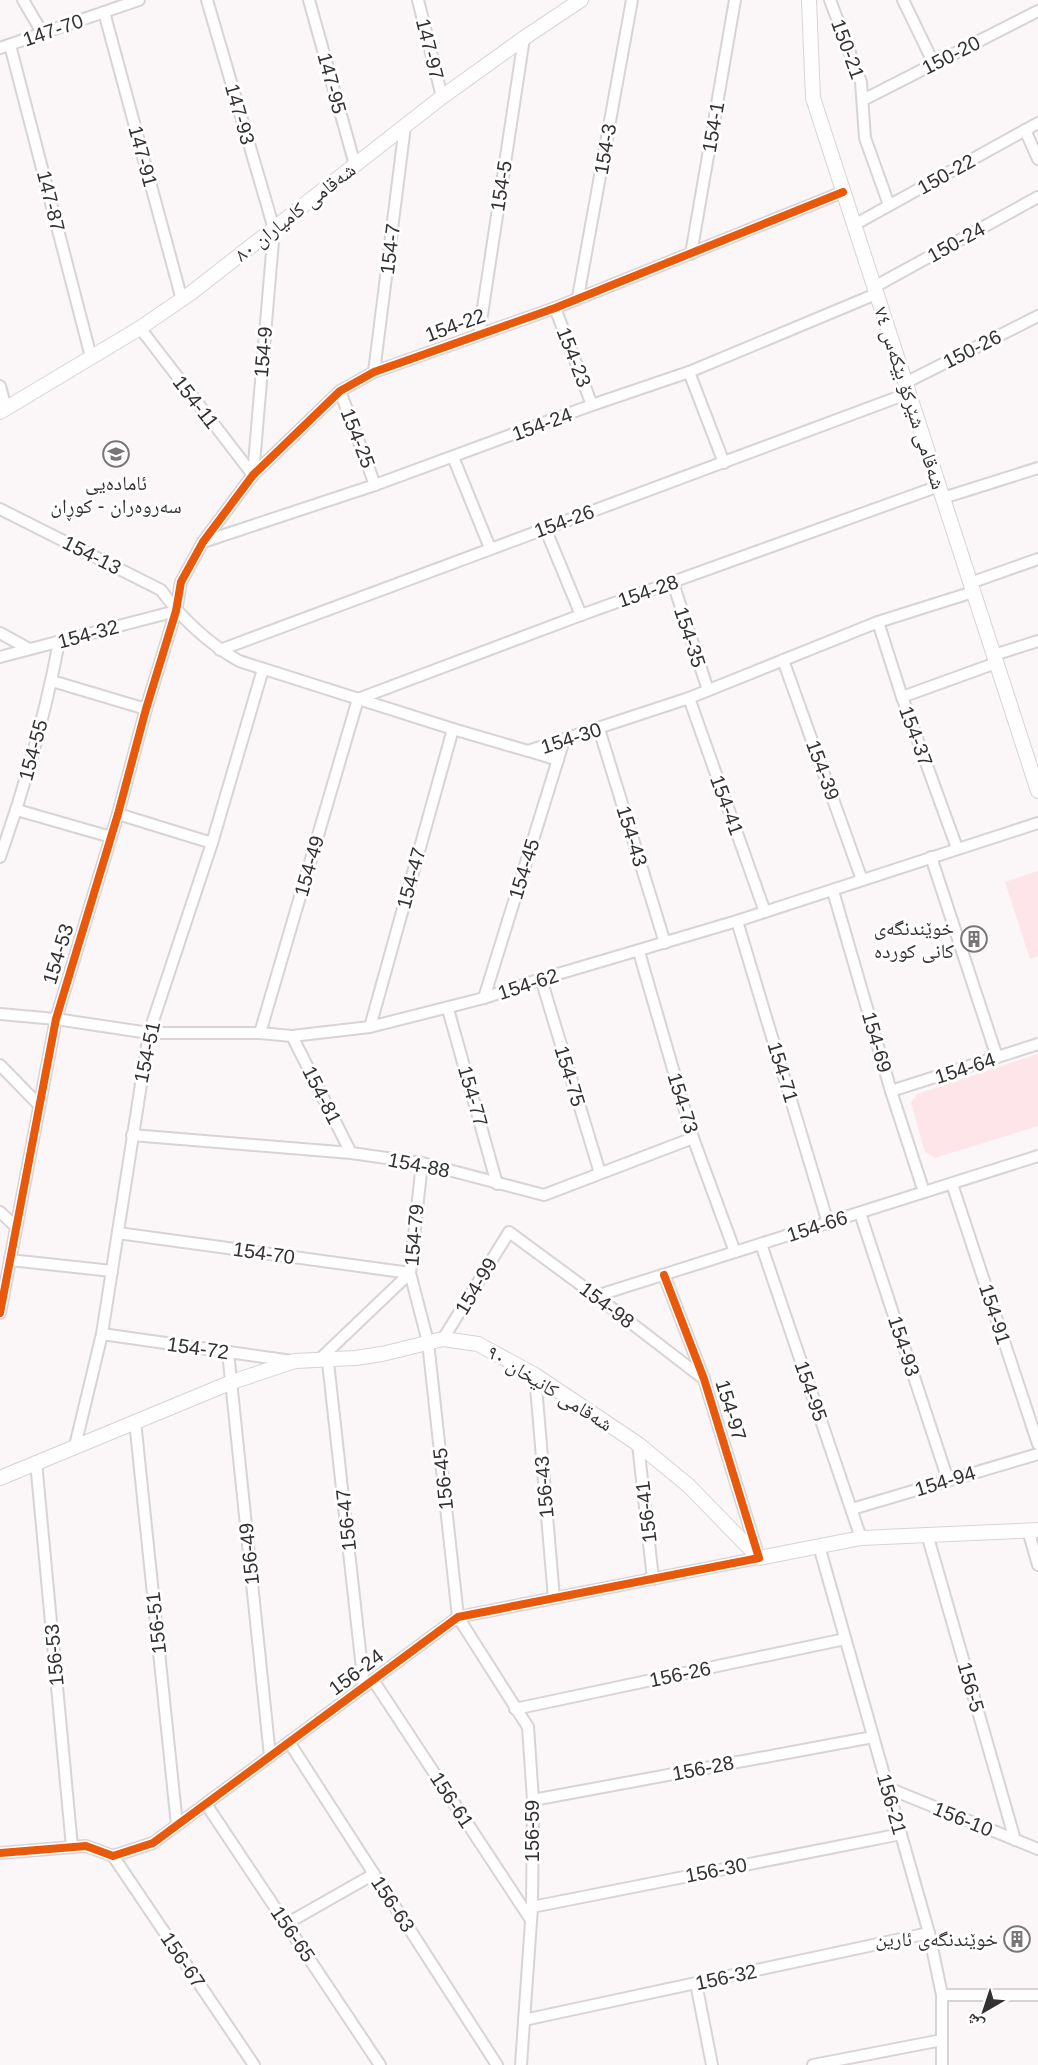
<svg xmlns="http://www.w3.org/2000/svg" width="1038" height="2065" font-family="Helvetica,'Noto Naskh Arabic',sans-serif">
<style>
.green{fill:#fde5ea}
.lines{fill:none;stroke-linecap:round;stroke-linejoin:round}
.minor-casing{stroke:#d8d4d5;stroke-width:14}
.tertiary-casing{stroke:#d8d4d5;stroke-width:16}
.minor{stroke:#fefefe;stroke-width:10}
.tertiary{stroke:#fefefe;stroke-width:14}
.cycleway-casing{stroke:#fff;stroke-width:11}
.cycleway{stroke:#e8590c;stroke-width:8}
.labels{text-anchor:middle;stroke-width:6;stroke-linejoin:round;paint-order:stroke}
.street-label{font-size:20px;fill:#343132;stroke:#fff}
.poi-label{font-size:20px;fill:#343132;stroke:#fff;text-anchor:end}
</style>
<rect width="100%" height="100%" fill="#fbf6f7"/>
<g class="green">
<polygon points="1038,871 1038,956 1030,959 1005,882"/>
<polygon points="1038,1054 1038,1126 935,1158 925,1152 911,1103 917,1094"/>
</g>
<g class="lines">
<g class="minor-casing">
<g id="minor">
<polyline points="23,0 43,34"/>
<polyline points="207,0 274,229 253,475"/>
<polyline points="309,0 355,165"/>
<polyline points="418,0 442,97"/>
<polyline points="830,0 861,82 865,138 889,205"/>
<polyline points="903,0 934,64"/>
<polyline points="104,12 182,300"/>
<polyline points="10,45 91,357"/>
<polyline points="0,48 139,0"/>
<polyline points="863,100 1038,11"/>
<polyline points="1025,130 1038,159"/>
<polyline points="854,225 1038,123"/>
<polyline points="691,254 735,0"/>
<polyline points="874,287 1038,197"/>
<polyline points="578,297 632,0"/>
<polyline points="555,308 592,405"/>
<polyline points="140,328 253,475"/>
<polyline points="479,334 524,38"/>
<polyline points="374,372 405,126"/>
<polyline points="689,372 724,463"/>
<polyline points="905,383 1038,316"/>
<polyline points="0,386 6,409"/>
<polyline points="340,391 375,485"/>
<polyline points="453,457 490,548"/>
<polyline points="943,498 1038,468"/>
<path d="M0 509 161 590C182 619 208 643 239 661L453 729 528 751 689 698 878 622 973 592"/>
<polyline points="545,528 581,615"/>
<polyline points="203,542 375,485 592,405 689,372 876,294"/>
<polyline points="673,583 708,690"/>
<polyline points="970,583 1038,559"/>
<polyline points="878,622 902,697 957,848"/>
<polyline points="0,633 29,649"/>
<path d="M220 650C449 563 680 480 909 393"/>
<polyline points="994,655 1038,641"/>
<polyline points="0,657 176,611"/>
<polyline points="783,660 862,880"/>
<polyline points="52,681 146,709"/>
<polyline points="902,697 996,663"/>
<polyline points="689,698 765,912"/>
<polyline points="599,729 665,943"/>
<polyline points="529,751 558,760"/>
<polyline points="17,810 111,837"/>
<polyline points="118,814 212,843"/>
<path d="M0 857C25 787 45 715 59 642"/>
<polyline points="931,857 997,1057"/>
<polyline points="833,891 891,1091 924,1192"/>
<polyline points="737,921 828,1223"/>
<polyline points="639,952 693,1138 735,1252"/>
<polyline points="541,979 600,1173"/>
<polyline points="484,998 564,740"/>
<polyline points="448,1009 497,1184"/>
<polyline points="0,1014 56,1019 149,1033 260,1033 292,1036 370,1027 484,998 541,979 737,921 1038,823"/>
<polyline points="370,1027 453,729"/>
<polyline points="260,1033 358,699 581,615 939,486"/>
<polyline points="292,1036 351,1153"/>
<polyline points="0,1065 39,1105"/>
<polyline points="891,1091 1038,1044"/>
<polyline points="132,1135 351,1153 422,1163 544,1195 693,1138"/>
<polyline points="422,1163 410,1273 428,1342 458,1617 528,1727 533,1800 532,1907 521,2065"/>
<polyline points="952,1184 1038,1444"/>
<polyline points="0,1212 16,1227"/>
<polyline points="860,1213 948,1480"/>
<polyline points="118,1233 410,1273"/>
<polyline points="761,1244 861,1538"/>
<polyline points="10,1260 112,1271"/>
<polyline points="596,1296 1038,1156"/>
<polyline points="0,1313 56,1019 118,814 146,709 176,611 181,582 203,542 253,475 340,391 374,372 555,308 843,192"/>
<polyline points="102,1334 292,1361"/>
<polyline points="443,1339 509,1232 596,1296 704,1379"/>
<polyline points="228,1352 270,1756"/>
<polyline points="327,1353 364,1687"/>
<polyline points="323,1356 410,1273"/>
<polyline points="535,1375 554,1598"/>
<polyline points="135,1421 177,1825"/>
<polyline points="638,1444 653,1579"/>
<polyline points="75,1446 102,1334 149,1033 212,843 263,669"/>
<polyline points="36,1462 72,1847"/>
<polyline points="852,1509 1038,1454"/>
<polyline points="1028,1530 1038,1565"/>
<polyline points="927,1534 1015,1840"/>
<polyline points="819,1546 929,1933 942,1995 942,2065"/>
<polyline points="373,1680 531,1920"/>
<polyline points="515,1709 845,1639"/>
<polyline points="289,1742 497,2065"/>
<polyline points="888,1788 1038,1849"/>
<polyline points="533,1800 873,1737"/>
<polyline points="206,1804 380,2065"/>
<polyline points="0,1853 86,1846 113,1856 153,1843 458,1617 759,1558 704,1379 664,1275"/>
<polyline points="113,1856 254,2065"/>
<polyline points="532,1907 901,1834"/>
<polyline points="286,1924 374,1874"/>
<polyline points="696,1983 712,2065"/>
<polyline points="942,1995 1038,1995"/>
<polyline points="524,2020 929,1933"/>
<polyline points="813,2065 942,2040"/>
</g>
</g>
<g class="tertiary-casing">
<g id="tertiary">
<polyline points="809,0 813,98 1038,791"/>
<polyline points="0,412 140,328 191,293 442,97 524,38 581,0"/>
<polyline points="0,1478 232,1382 295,1361 355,1358 382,1354 443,1339 478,1344 535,1375 638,1444 689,1486 759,1558 861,1538 1038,1530"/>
</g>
</g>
<use href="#minor" class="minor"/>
<use href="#tertiary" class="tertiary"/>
<g class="cycleway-casing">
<g id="cycleway">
<polyline points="0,1313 56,1019 118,814 146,709 176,611 181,582 203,542 253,475 340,391 374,372 555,308 843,192"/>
<polyline points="0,1853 86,1846 113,1856 153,1843 458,1617 759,1558 704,1379 664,1275"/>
</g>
</g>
<use href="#cycleway" class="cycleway"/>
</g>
<defs>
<g id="school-ring" transform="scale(1.35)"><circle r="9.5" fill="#fff" stroke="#7a7677" stroke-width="1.5"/><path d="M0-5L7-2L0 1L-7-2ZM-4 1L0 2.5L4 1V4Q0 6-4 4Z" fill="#7a7677"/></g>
<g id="building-ring" transform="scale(1.35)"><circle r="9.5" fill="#fff" stroke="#7a7677" stroke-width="1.5"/><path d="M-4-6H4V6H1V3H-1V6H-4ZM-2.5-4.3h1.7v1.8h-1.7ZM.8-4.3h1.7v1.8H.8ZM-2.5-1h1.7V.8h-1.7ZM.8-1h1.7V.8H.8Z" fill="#7a7677"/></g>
</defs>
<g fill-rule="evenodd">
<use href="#school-ring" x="116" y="454"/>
<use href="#building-ring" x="974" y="939"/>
<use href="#building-ring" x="1017" y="1939"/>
</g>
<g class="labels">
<g class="street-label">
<text transform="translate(53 30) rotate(-19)" y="7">147-70</text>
<text transform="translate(430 49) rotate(76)" y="7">147-97</text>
<text transform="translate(848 49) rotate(70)" y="7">150-21</text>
<text transform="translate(951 55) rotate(-27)" y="7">150-20</text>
<text transform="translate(332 83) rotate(75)" y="7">147-95</text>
<text transform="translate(240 114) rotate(74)" y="7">147-93</text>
<text transform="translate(713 127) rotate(-80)" y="7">154-1</text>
<text transform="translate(605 149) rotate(-80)" y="7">154-3</text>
<text transform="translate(143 156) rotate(75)" y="7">147-91</text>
<text transform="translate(946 174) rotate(-29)" y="7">150-22</text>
<text transform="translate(501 186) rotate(-81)" y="7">154-5</text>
<text transform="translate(51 201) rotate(76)" y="7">147-87</text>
<text transform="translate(295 212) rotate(-38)" y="7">شەقامی کامیاران ٨٠</text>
<text transform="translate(956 242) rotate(-29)" y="7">150-24</text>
<text transform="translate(390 249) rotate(-83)" y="7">154-7</text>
<text transform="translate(455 325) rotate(-20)" y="7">154-22</text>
<text transform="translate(972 349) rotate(-27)" y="7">150-26</text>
<text transform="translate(263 352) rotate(-85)" y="7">154-9</text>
<text transform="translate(574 357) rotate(69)" y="7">154-23</text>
<text transform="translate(910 398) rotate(72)" y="7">شەقامی شێرکۆ بێکەس ٧٤</text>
<text transform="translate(196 402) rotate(52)" y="7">154-11</text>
<text transform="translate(542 424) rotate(-20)" y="7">154-24</text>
<text transform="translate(358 438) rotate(69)" y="7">154-25</text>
<text transform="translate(564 521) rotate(-20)" y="7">154-26</text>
<text transform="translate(92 555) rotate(27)" y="7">154-13</text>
<text transform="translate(648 591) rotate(-19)" y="7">154-28</text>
<text transform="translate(88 634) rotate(-15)" y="7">154-32</text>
<text transform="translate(690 637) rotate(72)" y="7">154-35</text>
<text transform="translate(916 736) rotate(70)" y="7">154-37</text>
<text transform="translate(571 738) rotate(-18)" y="7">154-30</text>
<text transform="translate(33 750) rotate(-75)" y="7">154-55</text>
<text transform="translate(823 770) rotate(70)" y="7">154-39</text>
<text transform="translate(727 805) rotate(70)" y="7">154-41</text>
<text transform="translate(632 836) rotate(73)" y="7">154-43</text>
<text transform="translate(309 866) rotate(-74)" y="7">154-49</text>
<text transform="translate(524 869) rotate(-73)" y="7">154-45</text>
<text transform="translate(411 878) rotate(-75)" y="7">154-47</text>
<text transform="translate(58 954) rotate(-73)" y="7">154-53</text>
<text transform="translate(528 984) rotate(-18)" y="7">154-62</text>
<text transform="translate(877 1042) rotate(74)" y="7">154-69</text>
<text transform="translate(147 1052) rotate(-78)" y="7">154-51</text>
<text transform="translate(965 1068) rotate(-18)" y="7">154-64</text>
<text transform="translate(783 1072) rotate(73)" y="7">154-71</text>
<text transform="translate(570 1076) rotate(73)" y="7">154-75</text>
<text transform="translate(322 1095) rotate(63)" y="7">154-81</text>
<text transform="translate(473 1096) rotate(74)" y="7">154-77</text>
<text transform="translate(683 1103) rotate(73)" y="7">154-73</text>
<text transform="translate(419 1165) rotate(11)" y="7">154-88</text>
<text transform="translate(817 1226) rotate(-18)" y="7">154-66</text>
<text transform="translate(414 1235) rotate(-85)" y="7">154-79</text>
<text transform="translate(264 1253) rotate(8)" y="7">154-70</text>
<text transform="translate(476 1286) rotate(-59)" y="7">154-99</text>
<text transform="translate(607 1305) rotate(37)" y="7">154-98</text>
<text transform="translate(995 1314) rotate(72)" y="7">154-91</text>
<text transform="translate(904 1346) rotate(72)" y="7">154-93</text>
<text transform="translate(198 1348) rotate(8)" y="7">154-72</text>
<text transform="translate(550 1388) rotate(32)" y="7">شەقامی کانیخان ٩٠</text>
<text transform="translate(811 1391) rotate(71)" y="7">154-95</text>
<text transform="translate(731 1410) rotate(73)" y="7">154-97</text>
<text transform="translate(443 1479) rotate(-96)" y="7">156-45</text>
<text transform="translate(945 1481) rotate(-17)" y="7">154-94</text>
<text transform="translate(544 1487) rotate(-95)" y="7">156-43</text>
<text transform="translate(646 1512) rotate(-97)" y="7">156-41</text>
<text transform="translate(346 1520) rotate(-96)" y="7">156-47</text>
<text transform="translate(249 1554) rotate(-96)" y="7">156-49</text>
<text transform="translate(156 1623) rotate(-96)" y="7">156-51</text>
<text transform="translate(54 1655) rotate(-95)" y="7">156-53</text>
<text transform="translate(356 1672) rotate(-37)" y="7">156-24</text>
<text transform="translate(680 1674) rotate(-12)" y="7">156-26</text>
<text transform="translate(971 1687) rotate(74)" y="7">156-5</text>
<text transform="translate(703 1768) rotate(-11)" y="7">156-28</text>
<text transform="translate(452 1800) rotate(57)" y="7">156-61</text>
<text transform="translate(892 1804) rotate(74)" y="7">156-21</text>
<text transform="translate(963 1819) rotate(22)" y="7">156-10</text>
<text transform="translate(532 1831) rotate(-90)" y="7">156-59</text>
<text transform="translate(716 1870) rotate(-11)" y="7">156-30</text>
<text transform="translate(393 1904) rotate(57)" y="7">156-63</text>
<text transform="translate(293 1934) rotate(56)" y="7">156-65</text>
<text transform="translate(183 1960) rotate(56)" y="7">156-67</text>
<text transform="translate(726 1977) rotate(-12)" y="7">156-32</text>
</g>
<g class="poi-label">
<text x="116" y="490" text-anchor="middle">ئامادەیی<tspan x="116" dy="23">سەروەران - کوڕان</tspan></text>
<text x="954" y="935">خوێندنگەی<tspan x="954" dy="23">کانی کوردە</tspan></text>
<text x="998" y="1946">خوێندنگەی ئارین</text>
</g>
</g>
<g transform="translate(984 2011) rotate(219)" stroke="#ffffff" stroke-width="4.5" paint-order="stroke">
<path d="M0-4.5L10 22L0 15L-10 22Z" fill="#343132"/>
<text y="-9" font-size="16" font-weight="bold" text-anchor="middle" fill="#343132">ش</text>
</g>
</svg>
